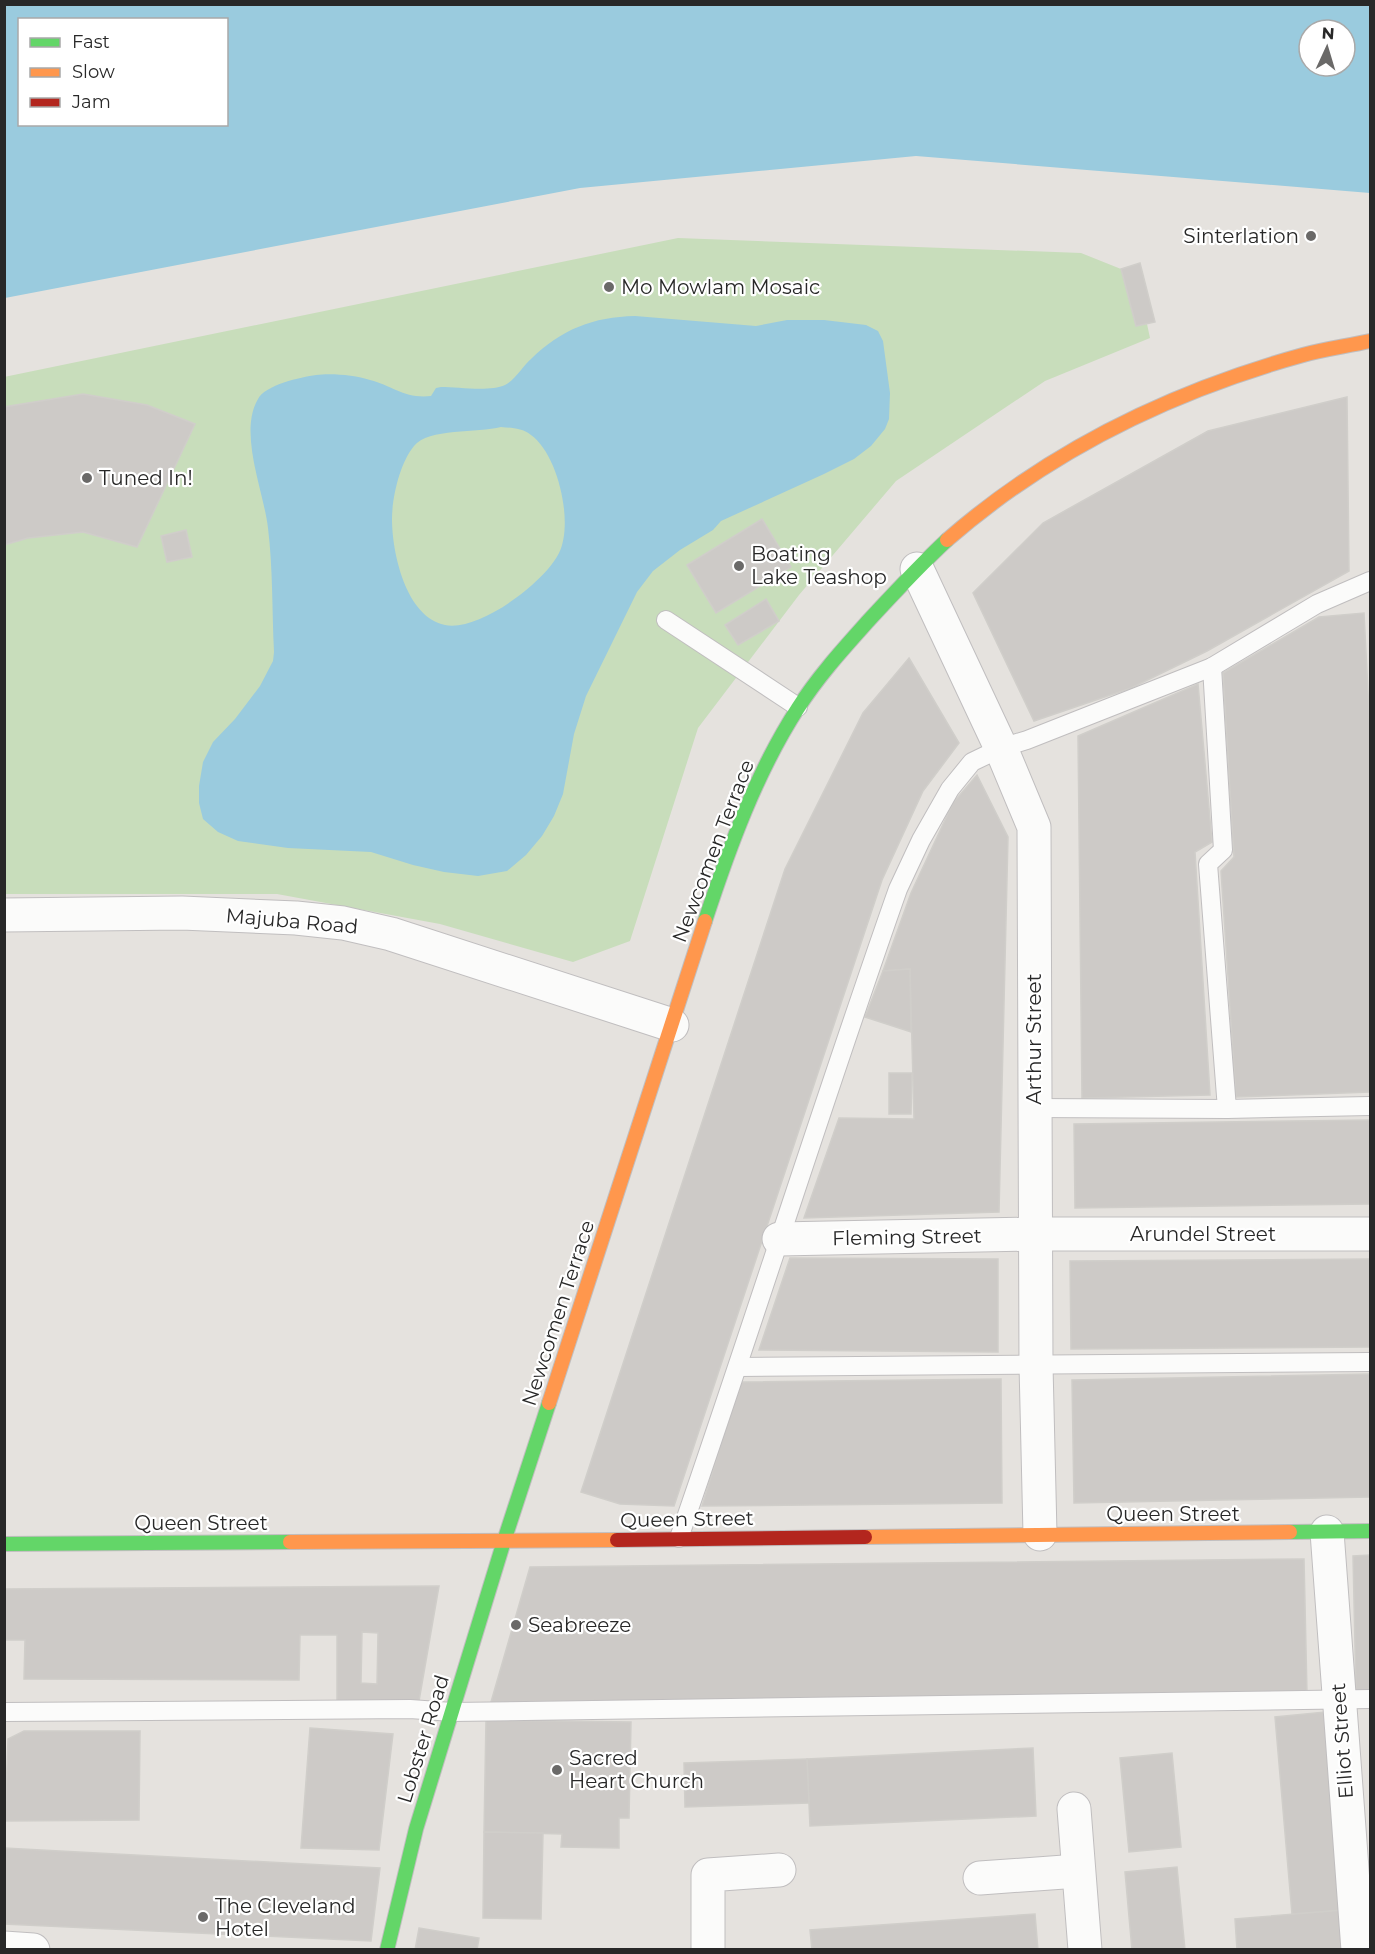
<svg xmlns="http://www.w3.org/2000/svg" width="1375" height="1954" font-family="Montserrat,sans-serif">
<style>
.green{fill:#c8ddbb}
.water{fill:#9acbde;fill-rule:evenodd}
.building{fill:#cdcac7;stroke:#d0ceca;stroke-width:1.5;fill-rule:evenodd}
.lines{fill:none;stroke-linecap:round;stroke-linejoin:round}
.lane-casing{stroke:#c0bebf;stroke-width:20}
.street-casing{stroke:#c0bebf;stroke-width:35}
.fast-casing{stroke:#c0bebf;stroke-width:16}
.slow-casing{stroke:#c0bebf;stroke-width:16}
.jam-casing{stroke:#c0bebf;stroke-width:16}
.lane{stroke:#fbfbfa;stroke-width:18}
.street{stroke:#fbfbfa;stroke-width:33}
.fast{stroke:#63d668;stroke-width:14}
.slow{stroke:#ff974d;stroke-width:14}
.jam{stroke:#b3261e;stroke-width:14}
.poi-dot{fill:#6a6968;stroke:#fff;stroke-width:2}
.labels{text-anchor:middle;stroke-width:4.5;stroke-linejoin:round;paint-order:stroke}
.poi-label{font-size:20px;fill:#282828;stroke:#fff;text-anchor:start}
.street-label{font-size:20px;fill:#282828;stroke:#fff}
</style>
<rect width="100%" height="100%" fill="#e5e2de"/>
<polygon class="green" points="678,238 1081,253 1121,269 1136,326 1147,324 1150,338 1045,381 896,481 799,595 698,728 630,941 573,962 440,924 277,894 5,894 4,377"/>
<g class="water">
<path d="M5 4 1370 5V193L916 156 580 188 5 298ZM20 20H226V124H20ZM1309 30H1345V66H1309Z"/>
<path d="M635 316 756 326 787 320H824L866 325 878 331 883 341 890 393 889 419 885 429 871 446 854 459 824 474 721 521 713 530 680 550 653 571 637 592 586 696 574 734 563 794 554 816 542 836 526 855 507 871 478 876 444 872 413 865 371 852 288 848 238 841 218 832 203 819 199 803V786L203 762 213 742 235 719 260 686 273 661 274 652C272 611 273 569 268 528 264 492 238 433 258 399 265 385 301 377 316 375 331 373 355 375 370 380 393 386 405 399 431 396L436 388 441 387C458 387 490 392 505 385 515 380 523 366 531 359 562 329 593 317 635 316ZM501 427C512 428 522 428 531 435 558 454 574 523 559 553 545 582 479 632 445 625 406 617 392 553 392 519 392 497 400 463 414 446 428 428 478 433 501 427Z"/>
</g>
<g class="building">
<polygon points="1140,263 1155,322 1136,326 1121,269"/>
<polygon points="83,394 147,405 195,424 137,547 83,532 28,538 4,545 4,407"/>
<polygon points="1347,397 1349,571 1207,651 1131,688 1034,721 973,593 1043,523 1208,431"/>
<polygon points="762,519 791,567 716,613 687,565"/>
<polygon points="186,530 192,557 167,562 161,536"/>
<polygon points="766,599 779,621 738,645 725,625"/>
<polygon points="1364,613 1370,731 1370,1092 1236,1097 1221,871 1234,857 1223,673 1319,617"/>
<polygon points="909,658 959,743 923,791 882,880 674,1506 620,1504 581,1492 785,869 863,713"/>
<polygon points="1198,684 1212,842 1195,852 1210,1095 1082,1098 1078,736"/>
<polygon points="977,775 1008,837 999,1212 804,1218 839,1118 914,1119 910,969 883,971 911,893 953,803"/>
<polygon points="910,969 911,1032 865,1017 883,971"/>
<polygon points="889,1073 912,1073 911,1114 889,1114"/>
<polygon points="1370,1120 1370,1204 1075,1208 1074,1124"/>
<polygon points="790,1258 998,1259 998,1352 759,1350"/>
<polygon points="1370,1259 1370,1347 1071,1349 1070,1261"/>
<polygon points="1370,1374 1370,1497 1074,1503 1072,1380"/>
<polygon points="1001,1379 1002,1503 702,1506 740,1382"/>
<polygon points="1370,1555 1370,1691 1356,1692 1353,1556"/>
<polygon points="1304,1559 1307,1694 491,1702 530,1567"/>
<path d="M439 1586 419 1701 337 1702V1635H300L299 1680 24 1679 25 1640H4V1589ZM362 1632 378 1633 377 1684 361 1683Z"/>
<polygon points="1325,1712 1344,1910 1292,1914 1275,1717"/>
<polygon points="486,1720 631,1722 629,1818 619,1818 619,1848 561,1847 562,1834 484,1832"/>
<polygon points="310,1728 393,1734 379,1850 301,1848"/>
<polygon points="24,1731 140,1731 139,1820 5,1821 8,1739"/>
<polygon points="1033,1748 1036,1816 810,1826 807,1759"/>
<polygon points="1172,1753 1181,1847 1129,1852 1120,1758"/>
<polygon points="807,1759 809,1803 685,1807 684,1763"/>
<polygon points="484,1832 543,1833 541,1919 483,1918"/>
<polygon points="4,1848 380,1868 371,1941 4,1924"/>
<polygon points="1177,1867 1185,1950 1132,1950 1125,1872"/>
<polygon points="1344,1910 1347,1950 1237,1950 1235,1919"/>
<polygon points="1035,1914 1038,1950 812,1950 810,1930"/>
<polygon points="419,1928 479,1938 477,1950 415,1950"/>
</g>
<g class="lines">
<g class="lane-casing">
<g id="lane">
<polyline points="666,620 798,707"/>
<polyline points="1212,667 1223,850 1208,864 1227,1109"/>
<polyline points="1034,1108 1227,1109 1370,1106"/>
<polyline points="739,1367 1370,1362"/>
<path d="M679 1538C754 1322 822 1104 898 889L921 840 950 789 972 762 1001 748 1027 740 1212 667 1317 604 1370 581"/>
<polyline points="4,1712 410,1709 452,1712 1370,1699"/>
</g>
</g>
<g class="street-casing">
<g id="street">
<polyline points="917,569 1001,748 1034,827 1036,1365 1040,1534"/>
<polyline points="4,915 182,913 296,918 343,923 391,934 672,1025"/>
<polyline points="779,1239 1036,1234 1370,1234"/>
<polyline points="1327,1532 1358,1950"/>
<polyline points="1074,1809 1085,1950"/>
<polyline points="980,1878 1078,1871"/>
<polyline points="4,1948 33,1950"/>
<polyline points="708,1950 708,1875 779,1870"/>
</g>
</g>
<g class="fast-casing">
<g id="fast">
<path d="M705 921C729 848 756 773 798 708 819 675 845 647 870 619 895 592 920 565 947 540"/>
<polyline points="1290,1532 1370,1531"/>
<polyline points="4,1544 290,1542"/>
<polyline points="387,1950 416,1829 504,1541 549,1403"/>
</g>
</g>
<g class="slow-casing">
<g id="slow">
<path d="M947 540C1049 451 1173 391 1303 355 1325 349 1348 346 1370 341"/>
<polyline points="549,1403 705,921"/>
<polyline points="865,1537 1290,1532"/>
<polyline points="290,1542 617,1540"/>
</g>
</g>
<g class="jam-casing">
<polyline id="jam" points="617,1540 865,1537"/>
</g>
<use href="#lane" class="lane"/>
<use href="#street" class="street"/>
<use href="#fast" class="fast"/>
<use href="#slow" class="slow"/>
<use href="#jam" class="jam"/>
</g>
<g class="poi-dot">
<circle cx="1311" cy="236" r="6"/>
<circle cx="609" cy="287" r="6"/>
<circle cx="87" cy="478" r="6"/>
<circle cx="739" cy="566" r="6"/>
<circle cx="516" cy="1625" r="6"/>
<circle cx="557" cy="1770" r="6"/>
<circle cx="203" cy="1917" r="6"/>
</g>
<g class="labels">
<g class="poi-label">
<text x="1299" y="243" text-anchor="end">Sinterlation</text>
<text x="621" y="294">Mo Mowlam Mosaic</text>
<text x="99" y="485">Tuned In!</text>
<text x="751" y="561">Boating<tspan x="751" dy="23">Lake Teashop</tspan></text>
<text x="528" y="1632">Seabreeze</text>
<text x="569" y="1765">Sacred<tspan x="569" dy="23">Heart Church</tspan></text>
<text x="215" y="1913">The Cleveland<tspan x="215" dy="23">Hotel</tspan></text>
</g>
<g class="street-label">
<text transform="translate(713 851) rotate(-69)" y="7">Newcomen Terrace</text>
<text transform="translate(292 921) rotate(5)" y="7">Majuba Road</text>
<text transform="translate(1034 1039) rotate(-90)" y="7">Arthur Street</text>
<text x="1203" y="1241">Arundel Street</text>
<text transform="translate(907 1237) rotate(-1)" y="7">Fleming Street</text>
<text transform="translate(558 1313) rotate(-72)" y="7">Newcomen Terrace</text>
<text x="1173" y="1521">Queen Street</text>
<text transform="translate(687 1519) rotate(-1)" y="7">Queen Street</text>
<text x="201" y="1530">Queen Street</text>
<text transform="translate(423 1739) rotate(-73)" y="7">Lobster Road</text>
<text transform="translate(1342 1741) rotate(-94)" y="7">Elliot Street</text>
</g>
</g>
<rect width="1375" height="1954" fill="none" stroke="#282828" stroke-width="12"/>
<rect x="18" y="18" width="210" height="108" fill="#ffffff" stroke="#a9a9a9" stroke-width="1.5"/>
<rect x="30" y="38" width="30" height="9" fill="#63d668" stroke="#a9a9a9" stroke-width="1.5"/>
<text x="72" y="48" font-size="18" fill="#282828">Fast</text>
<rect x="30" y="68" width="30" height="9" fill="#ff974d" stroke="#a9a9a9" stroke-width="1.5"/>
<text x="72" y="78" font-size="18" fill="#282828">Slow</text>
<rect x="30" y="98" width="30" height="9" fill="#b3261e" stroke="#a9a9a9" stroke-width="1.5"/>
<text x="72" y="108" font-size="18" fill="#282828">Jam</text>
<g transform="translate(1327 48) rotate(4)"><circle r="28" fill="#ffffff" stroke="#a9a9a9" stroke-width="1.5"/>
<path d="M0-4.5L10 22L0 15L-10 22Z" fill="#6a6968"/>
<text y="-9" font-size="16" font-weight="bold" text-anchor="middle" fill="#282828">N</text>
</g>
</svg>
